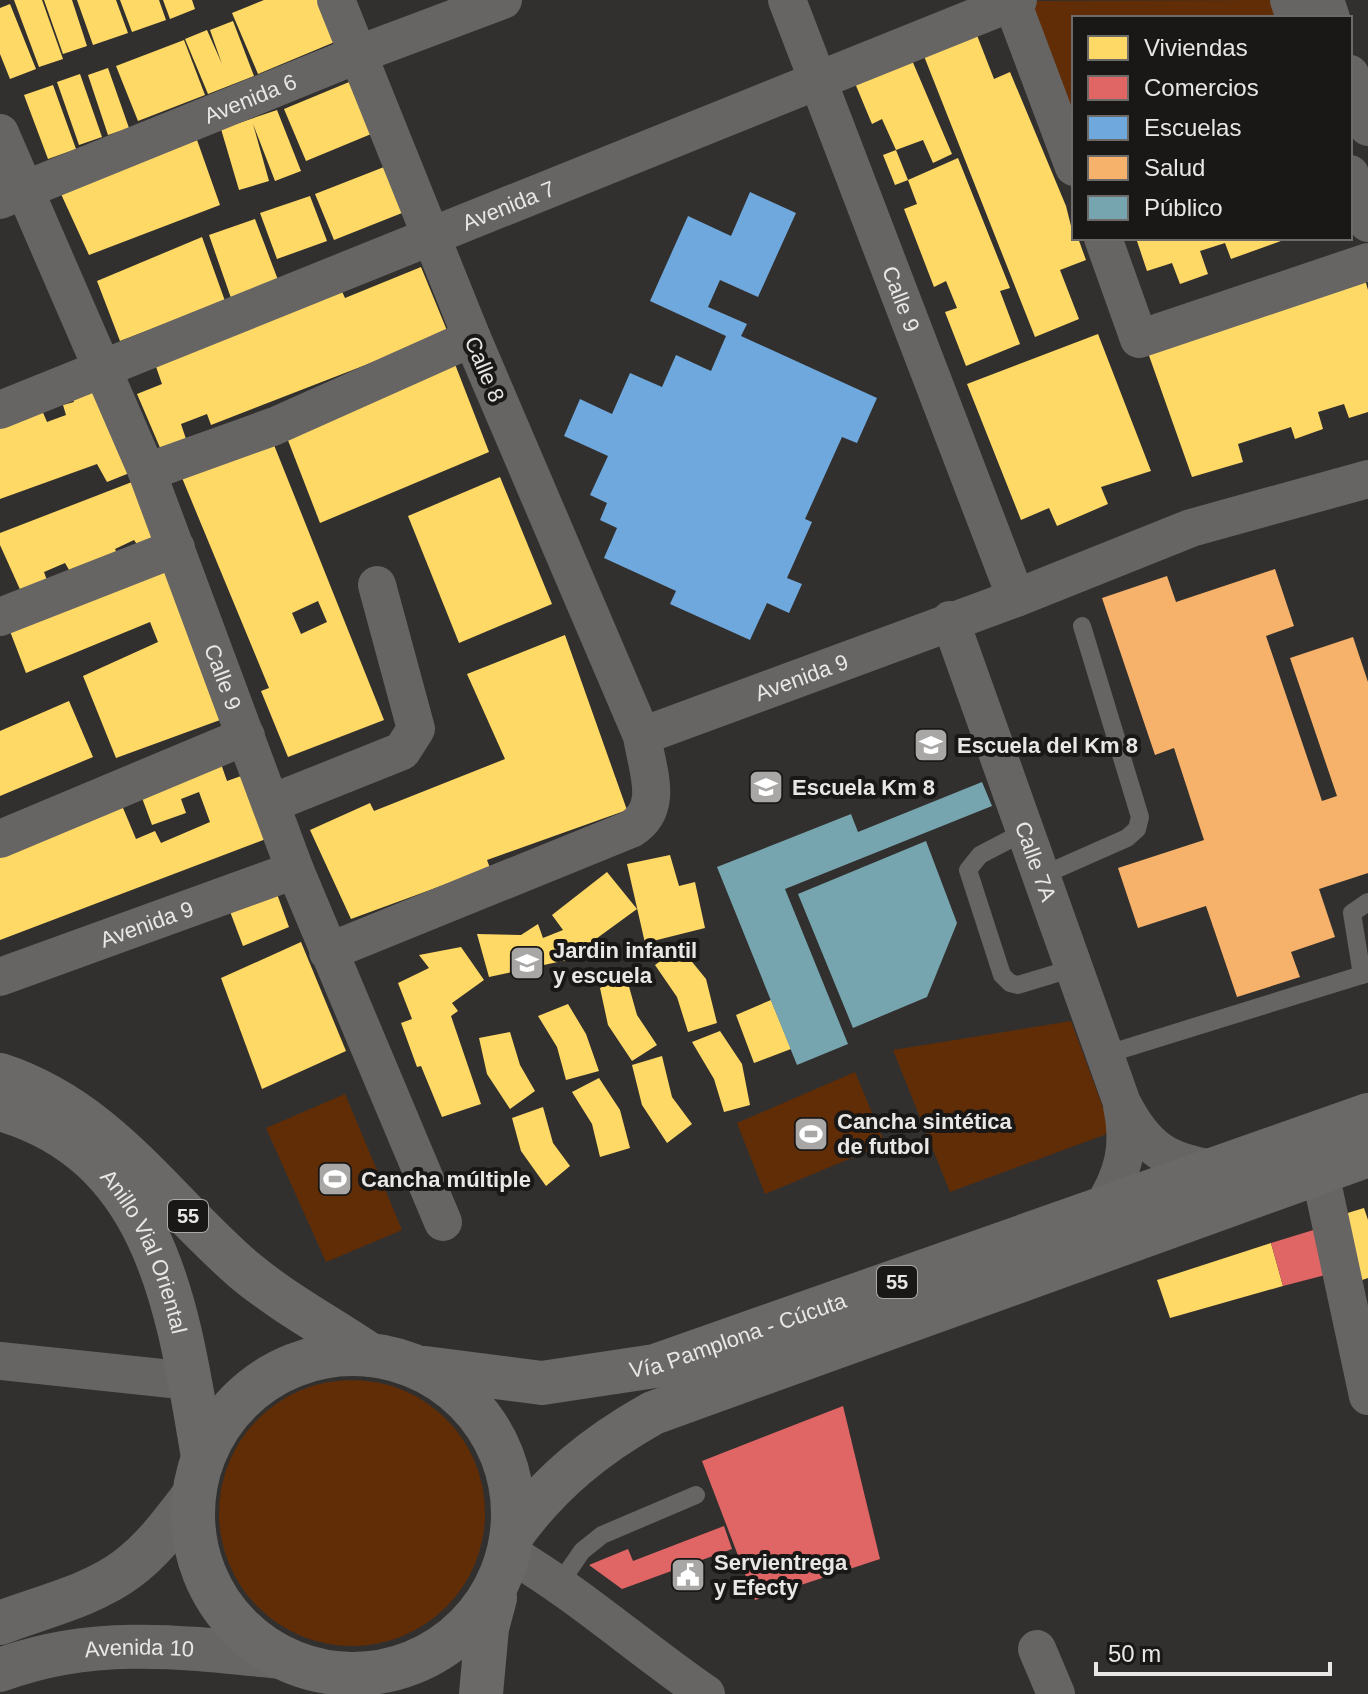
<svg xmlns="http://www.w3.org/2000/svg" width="1368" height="1694" font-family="Helvetica,sans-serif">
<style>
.green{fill:#612d06}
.homes{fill:#ffd966;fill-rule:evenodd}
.shops{fill:#e06666}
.schools{fill:#6fa8dc}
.health{fill:#f6b26b}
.public{fill:#76a5af}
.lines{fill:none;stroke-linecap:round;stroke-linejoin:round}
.service{stroke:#666564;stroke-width:18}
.minor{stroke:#666564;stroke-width:38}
.primary{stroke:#676664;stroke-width:44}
.trunk{stroke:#6a6967;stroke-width:44}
.labels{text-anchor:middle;stroke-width:8;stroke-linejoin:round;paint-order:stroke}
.shield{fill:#191817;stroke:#aba9a8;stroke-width:2}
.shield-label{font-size:20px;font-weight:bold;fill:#e9e7e6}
.street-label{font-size:22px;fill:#e9e7e6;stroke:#191817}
.poi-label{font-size:22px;font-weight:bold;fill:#e9e7e6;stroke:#191817;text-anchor:start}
</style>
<rect width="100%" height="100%" fill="#32302e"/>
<g class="green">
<polygon points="1270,0 1277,18 1074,18 1074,120 1029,1"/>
<polygon points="1071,1021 1112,1132 950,1192 893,1050"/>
<polygon points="855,1072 885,1144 765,1194 737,1123"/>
<polygon points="345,1094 402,1230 326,1262 266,1128"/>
<circle cx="352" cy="1513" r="133"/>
</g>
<g class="homes">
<polygon points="14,0 42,0 63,59 39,67"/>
<polygon points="44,0 72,0 87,46 63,54"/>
<polygon points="77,0 116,0 128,33 93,45"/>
<polygon points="120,0 159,0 166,20 132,32"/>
<polygon points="163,0 192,0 195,9 170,19"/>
<polygon points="264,0 320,0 337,41 258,74 232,13"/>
<polygon points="10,4 36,69 10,79 0,54 0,8"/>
<polygon points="233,21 254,76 208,94 185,39 207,30 222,64 210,30"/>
<polygon points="973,25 994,79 1010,72 1066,206 1074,238 1078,238 1086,260 1060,270 1079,319 1035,337 920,46"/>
<polygon points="184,40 205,95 138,121 116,66"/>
<polygon points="908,51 952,154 933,163 923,140 896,150 882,119 872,124 852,76"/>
<polygon points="108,68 129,128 108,135 88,75"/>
<polygon points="80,74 102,137 79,145 57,82"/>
<polygon points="354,80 376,132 306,161 284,109"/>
<polygon points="53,85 76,149 48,159 24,95"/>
<polygon points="277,110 301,171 275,181 253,124 269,181 239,190 221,129"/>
<polygon points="197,140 220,205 89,255 61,194"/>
<polygon points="896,150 908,180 895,185 883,155"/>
<polygon points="958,158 1010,288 1000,291 1020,344 966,366 945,312 957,308 946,281 934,287 904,209 917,204 908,180"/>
<polygon points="384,167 402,213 334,240 315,194"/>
<polygon points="310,196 327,241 277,259 260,213"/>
<polygon points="255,219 278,280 231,298 209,235"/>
<polygon points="202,237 225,301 120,341 97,281"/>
<polygon points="1136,238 1289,238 1231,259 1225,243 1200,251 1208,274 1180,284 1172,263 1147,271"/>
<polygon points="1361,266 1368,290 1368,412 1349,418 1344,404 1318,412 1323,429 1295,439 1291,427 1238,444 1243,462 1192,477 1147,350"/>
<polygon points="421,267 448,333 211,425 207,414 181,424 186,439 161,450 137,394 162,384 154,361 339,285 345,298"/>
<polygon points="1098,334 1151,471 1101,487 1108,504 1057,526 1049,508 1021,520 967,384"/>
<polygon points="453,359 489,452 320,523 284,430"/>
<polygon points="94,386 132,472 107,482 97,464 0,499 0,426 41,408 47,422 66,415 63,405 74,402 71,395"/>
<path d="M270 435 384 720 288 757 261 691 269 688 180 473ZM318 601 327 622 301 634 292 613Z"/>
<polygon points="500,477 552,604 459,643 408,516"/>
<polygon points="132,482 154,540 139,547 134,540 115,549 118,555 72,575 65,563 44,572 49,586 23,596 0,545 0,533"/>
<polygon points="170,557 231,716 116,758 83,676 158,642 150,622 26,673 8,626"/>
<polygon points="565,635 627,810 487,860 490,868 351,919 310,830 370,803 374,811 505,759 467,674"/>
<polygon points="69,701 93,757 0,796 0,731"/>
<polygon points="219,758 227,781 244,775 266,839 0,940 0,841 118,796 136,839 155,831 161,843 210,822 199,792 181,799 186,813 152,825 138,787"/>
<polygon points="670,855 679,886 695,882 705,928 645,943 627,864"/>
<polygon points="607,872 637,909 567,960 489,977 477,934 521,935 538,924 543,938 563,930 552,915"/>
<polygon points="273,883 289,927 243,946 226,901"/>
<polygon points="301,942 346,1051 262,1089 221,978"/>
<polygon points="461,947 484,980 452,1003 458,1011 451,1016 481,1104 442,1117 421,1066 417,1067 401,1023 412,1019 398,983 429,968 419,955"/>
<polygon points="680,947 706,979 717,1023 688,1032 677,997 655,965"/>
<polygon points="626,976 637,1015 657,1045 632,1061 608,1025 600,988"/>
<polygon points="771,1000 791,1049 754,1063 736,1015"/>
<polygon points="568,1004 586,1034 599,1071 566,1080 557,1047 538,1016"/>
<polygon points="720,1031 742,1064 750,1105 724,1112 714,1079 692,1042"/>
<polygon points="510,1032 520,1065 535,1091 510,1109 487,1074 479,1038"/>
<polygon points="662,1056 672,1097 692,1124 667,1143 642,1105 632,1065"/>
<polygon points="599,1078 620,1110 630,1148 600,1157 592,1124 572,1092"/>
<polygon points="543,1107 553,1143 570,1166 546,1186 521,1151 512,1118"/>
<polygon points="1364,1208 1368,1220 1368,1278 1359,1281 1341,1215"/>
<polygon points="1271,1243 1283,1286 1170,1318 1157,1280"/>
</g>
<g class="shops">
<polygon points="1320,1228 1333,1273 1283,1286 1271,1243"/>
<polygon points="843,1406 880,1559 755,1600 702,1461"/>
<polygon points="724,1526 732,1549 622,1589 589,1565 628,1549 633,1561"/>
</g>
<polygon class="schools" points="750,192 796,213 758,297 720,280 708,307 747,324 741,336 877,398 857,443 842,437 805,519 812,522 787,578 802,584 789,613 767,603 750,640 670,604 676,591 604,558 617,528 600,520 607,503 590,495 608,456 564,436 580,399 612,414 630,373 662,387 676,355 711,371 726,336 650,301 688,216 731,236"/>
<polygon class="health" points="1275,569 1294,626 1266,636 1322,801 1337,796 1290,658 1353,637 1368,682 1368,873 1319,889 1335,937 1291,952 1300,977 1237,997 1206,906 1138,928 1118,868 1204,840 1174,748 1155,755 1102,598 1167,576 1176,602"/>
<g class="public">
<polygon points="982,782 992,806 785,889 848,1044 797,1065 717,867 851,814 858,832"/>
<polygon points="926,841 957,923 927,997 853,1028 798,894"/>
</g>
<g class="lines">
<g class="service">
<polyline points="1024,832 980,855 968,870 1002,975 1010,983 1018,985 1074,968"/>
<polyline points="1041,876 1127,838 1137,829 1140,817 1082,626"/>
<polyline points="1362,975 1352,913 1368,902"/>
<polyline points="1104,1055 1368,973"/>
<polyline points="560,1583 582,1551 602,1535 696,1495"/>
</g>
<g class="minor">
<path id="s1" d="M787 0 1016 598"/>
<polyline points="1289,0 1295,18"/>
<polyline points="1325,0 1331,18"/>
<polyline points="1012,2 1074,167"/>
<polyline points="1350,74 1368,127"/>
<path id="s2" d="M0 133 147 472 295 870 443 1222"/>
<polyline points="1350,174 1368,223"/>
<path id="s3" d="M0 200 359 54 503 0"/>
<polyline points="1103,238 1139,339 1368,262"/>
<path id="s4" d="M0 410 1018 0"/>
<polyline points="147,472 275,426 472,338"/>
<polyline points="0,617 176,548"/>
<path id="s5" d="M950 620 1122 1103C1145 1148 1167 1163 1216 1169"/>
<path id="s6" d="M642 736 1016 598 1191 528 1368 479"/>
<polyline points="272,803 402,751 416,729 377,585"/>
<polyline points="0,839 246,736"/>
<path d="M328 952 631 829C665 808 647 770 642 736L472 338 336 0"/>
<path id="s7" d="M0 977 295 870"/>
<polyline points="1320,1173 1368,1396"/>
<path d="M1101 1210C1123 1175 1131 1147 1122 1106"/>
<polyline points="0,1361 190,1381"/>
<path d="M509 1553C579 1594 639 1648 706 1694"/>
<polyline points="1037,1649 1056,1694"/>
</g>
<g class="primary">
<path d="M0 1623C41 1607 91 1596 127 1569 154 1549 174 1521 194 1495"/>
<path id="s8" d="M0 1670C93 1635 184 1647 280 1657"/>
</g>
<g class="trunk">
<path d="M0 1075C107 1110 163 1200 244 1270 282 1302 329 1327 370 1355"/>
<path id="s9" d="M0 1109C161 1155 179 1317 203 1457"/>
<circle cx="353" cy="1514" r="160"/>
<path id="s10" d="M425 1368 542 1383 655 1366 1368 1115"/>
<path d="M512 1535C550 1482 596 1445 653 1413L1368 1155"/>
<polyline points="481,1694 487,1628 495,1598"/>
</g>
</g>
<defs>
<g id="school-square" transform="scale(1.8)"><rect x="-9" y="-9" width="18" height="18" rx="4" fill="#a9a7a6" stroke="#191817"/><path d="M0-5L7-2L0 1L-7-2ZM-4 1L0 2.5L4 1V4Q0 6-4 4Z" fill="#fff"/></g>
<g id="stadium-square" transform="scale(1.8)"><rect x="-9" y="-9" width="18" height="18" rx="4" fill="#a9a7a6" stroke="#191817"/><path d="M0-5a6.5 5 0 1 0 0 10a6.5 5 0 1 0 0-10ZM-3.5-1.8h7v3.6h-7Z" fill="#fff"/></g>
<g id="civic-square" transform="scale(1.8)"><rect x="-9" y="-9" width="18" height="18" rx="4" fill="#a9a7a6" stroke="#191817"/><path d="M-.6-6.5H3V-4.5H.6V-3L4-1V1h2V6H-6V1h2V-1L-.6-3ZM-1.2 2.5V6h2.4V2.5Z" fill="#fff"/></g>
</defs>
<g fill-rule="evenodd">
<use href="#school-square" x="931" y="745"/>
<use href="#school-square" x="766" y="787"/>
<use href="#school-square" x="527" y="963"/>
<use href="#stadium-square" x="811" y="1134"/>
<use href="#stadium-square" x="335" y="1179"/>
<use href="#civic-square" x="688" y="1575"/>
</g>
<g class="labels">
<g class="shield">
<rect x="168" y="1200" width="40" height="32" rx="6"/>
<rect x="877" y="1266" width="40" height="32" rx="6"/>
</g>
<g class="shield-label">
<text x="188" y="1223">55</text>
<text x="897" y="1289">55</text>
</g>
<g class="street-label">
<text dy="8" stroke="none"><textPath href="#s3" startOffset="270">Avenida 6</textPath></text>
<text dy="8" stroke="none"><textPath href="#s4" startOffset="548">Avenida 7</textPath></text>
<text dy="8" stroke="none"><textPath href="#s1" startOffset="320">Calle 9</textPath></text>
<text transform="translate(485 369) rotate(67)" y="8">Calle 8</text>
<text dy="8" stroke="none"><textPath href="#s2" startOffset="588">Calle 9</textPath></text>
<text dy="8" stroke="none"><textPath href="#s6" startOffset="170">Avenida 9</textPath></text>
<text dy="8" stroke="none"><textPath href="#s5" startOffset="256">Calle 7A</textPath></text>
<text dy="8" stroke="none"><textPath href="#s7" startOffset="156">Avenida 9</textPath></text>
<text dy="8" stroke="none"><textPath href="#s9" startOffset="214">Anillo Vial Oriental</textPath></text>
<text dy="8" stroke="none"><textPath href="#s10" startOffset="320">Vía Pamplona - Cúcuta</textPath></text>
<text dy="8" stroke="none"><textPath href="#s8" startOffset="142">Avenida 10</textPath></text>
</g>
<g class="poi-label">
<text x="957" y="753">Escuela del Km 8</text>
<text x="792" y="795">Escuela Km 8</text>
<text x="553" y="958">Jardin infantil<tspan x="553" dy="25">y escuela</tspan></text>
<text x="837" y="1129">Cancha sintética<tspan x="837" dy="25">de futbol</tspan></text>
<text x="361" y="1187">Cancha múltiple</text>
<text x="714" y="1570">Servientrega<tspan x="714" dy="25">y Efecty</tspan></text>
</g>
</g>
<rect x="1072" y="16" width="280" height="224" fill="#191817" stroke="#6c6b6a" stroke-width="2"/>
<rect x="1088" y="36" width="40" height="24" fill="#ffd966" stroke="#6c6b6a" stroke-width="2"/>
<text x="1144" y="56" font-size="24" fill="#e9e7e6">Viviendas</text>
<rect x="1088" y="76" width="40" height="24" fill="#e06666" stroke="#6c6b6a" stroke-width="2"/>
<text x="1144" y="96" font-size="24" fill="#e9e7e6">Comercios</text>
<rect x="1088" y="116" width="40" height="24" fill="#6fa8dc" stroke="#6c6b6a" stroke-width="2"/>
<text x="1144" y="136" font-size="24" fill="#e9e7e6">Escuelas</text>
<rect x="1088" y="156" width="40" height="24" fill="#f6b26b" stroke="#6c6b6a" stroke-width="2"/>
<text x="1144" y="176" font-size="24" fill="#e9e7e6">Salud</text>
<rect x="1088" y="196" width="40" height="24" fill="#76a5af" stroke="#6c6b6a" stroke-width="2"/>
<text x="1144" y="216" font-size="24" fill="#e9e7e6">Público</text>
<path d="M1096 1662v12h234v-12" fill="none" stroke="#e9e7e6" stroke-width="4"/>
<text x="1108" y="1662" font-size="24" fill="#e9e7e6" stroke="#191817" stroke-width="6" paint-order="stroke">50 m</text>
</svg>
